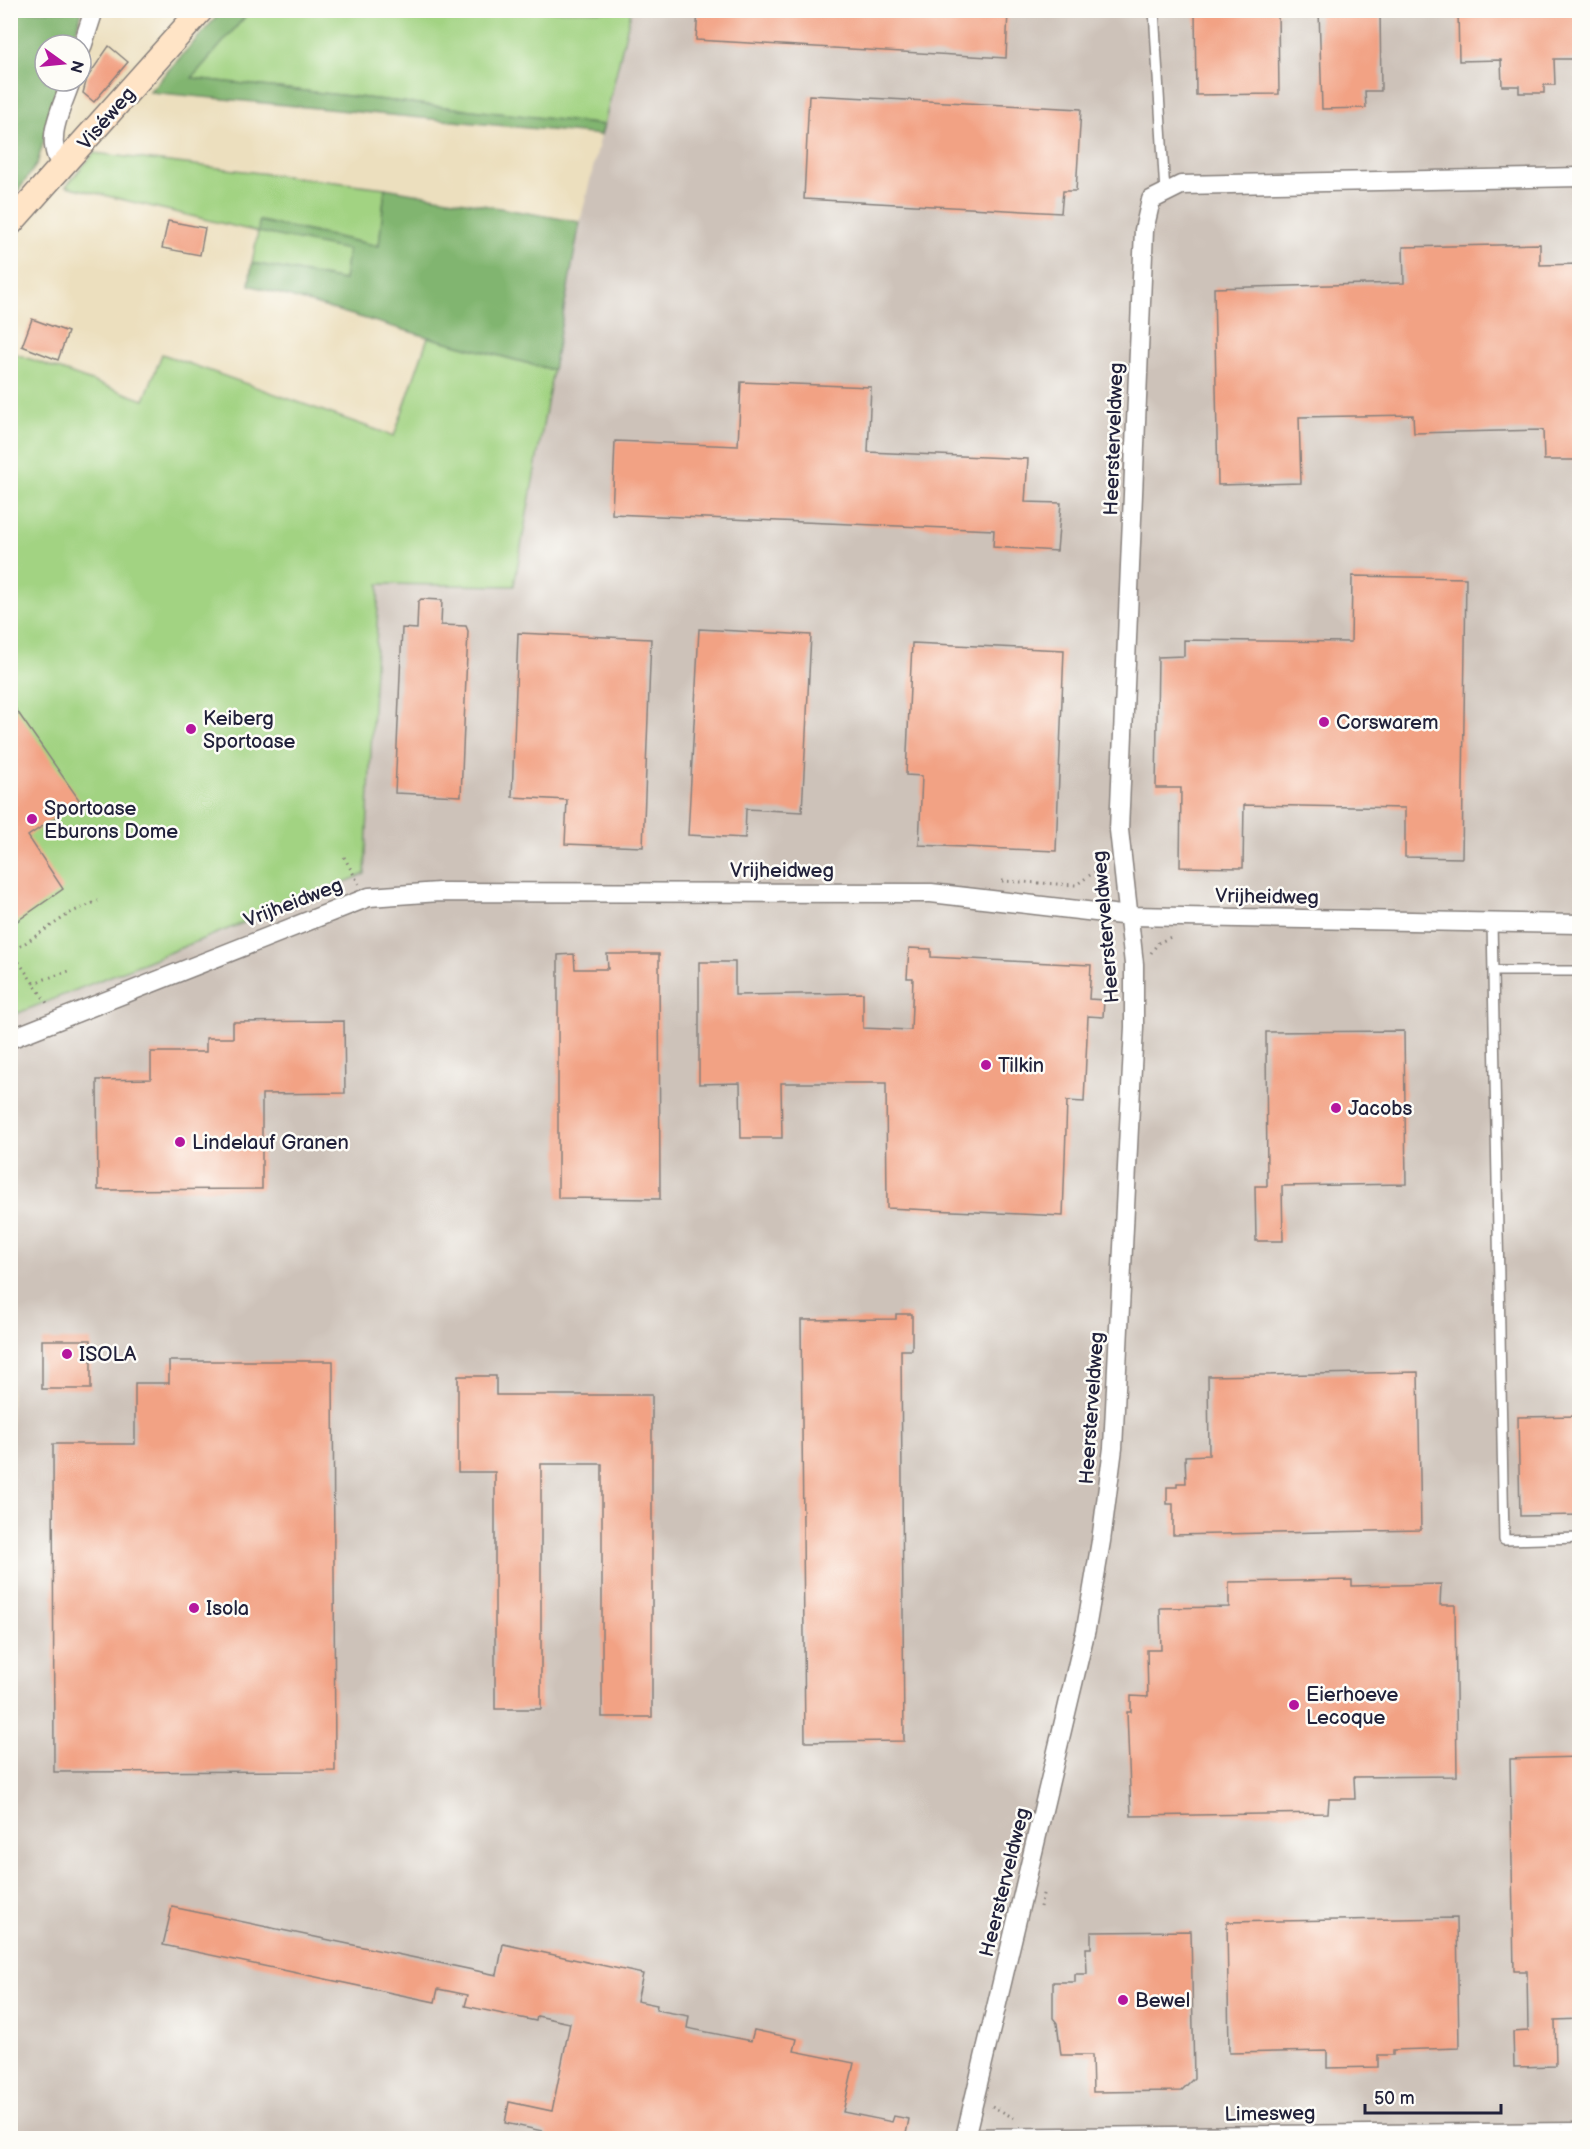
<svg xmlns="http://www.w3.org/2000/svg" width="1590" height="2149" font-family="'Balsamiq Sans',sans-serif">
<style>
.industrial{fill:#cdc2b9}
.green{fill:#a2d382;stroke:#627a5e;stroke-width:1.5}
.forest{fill:#81b570;stroke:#526c56;stroke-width:1.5}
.building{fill:#f2a284}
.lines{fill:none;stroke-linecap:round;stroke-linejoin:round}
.lane-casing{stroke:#87807c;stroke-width:12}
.street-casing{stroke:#87807c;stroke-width:21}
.secondary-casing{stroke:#87807c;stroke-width:27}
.path{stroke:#87807c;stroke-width:3;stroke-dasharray:1.5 4.5;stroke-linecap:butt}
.lane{stroke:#fff;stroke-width:9}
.street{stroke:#fff;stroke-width:18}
.secondary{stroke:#ffe4c6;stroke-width:24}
.poi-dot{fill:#b5179e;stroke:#fdfcf7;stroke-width:2}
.labels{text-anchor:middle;stroke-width:5;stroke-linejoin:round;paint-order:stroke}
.street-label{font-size:20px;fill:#22223b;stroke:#fdfcf7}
.poi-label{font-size:20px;fill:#22223b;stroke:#fdfcf7;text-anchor:start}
</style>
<rect width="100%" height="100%" fill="#fdfcf7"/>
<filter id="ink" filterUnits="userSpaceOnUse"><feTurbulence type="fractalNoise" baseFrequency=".0167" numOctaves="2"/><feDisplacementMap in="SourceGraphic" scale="12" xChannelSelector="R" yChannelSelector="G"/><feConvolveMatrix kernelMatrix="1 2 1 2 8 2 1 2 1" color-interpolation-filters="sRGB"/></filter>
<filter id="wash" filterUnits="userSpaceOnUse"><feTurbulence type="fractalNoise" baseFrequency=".008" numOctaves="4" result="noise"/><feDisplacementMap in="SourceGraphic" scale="24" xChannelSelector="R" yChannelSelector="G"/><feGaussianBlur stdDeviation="1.35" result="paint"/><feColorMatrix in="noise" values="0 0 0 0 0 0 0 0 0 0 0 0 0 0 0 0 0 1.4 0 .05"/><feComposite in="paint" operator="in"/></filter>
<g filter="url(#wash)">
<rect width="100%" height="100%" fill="#ecdfbe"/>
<polygon class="industrial" points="631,11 1579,11 1579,2138 11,2138 11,1016 365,874 379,583 515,586 580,222"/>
<g class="green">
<polygon points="250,11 631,11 604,125 191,78"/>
<polygon points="94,153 385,188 379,246 260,221 259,232 348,250 344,280 252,263 258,232 66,186"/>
<polygon points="428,337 553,370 514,586 379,584 365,874 11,1016 11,352 144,400 162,354 394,436"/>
</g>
<g class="forest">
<polygon points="11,11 82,11 72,45 45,45 45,81 61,81 37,164 11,201"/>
<polygon points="222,11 250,11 192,78 604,125 601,135 149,92"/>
<polygon points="385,188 580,222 553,370 428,337 249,285 252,263 344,280 348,250 258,232 259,221 379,246"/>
</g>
<g id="blocks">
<g class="building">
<polygon points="698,10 1008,10 1006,58 696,40"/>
<polygon points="1195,10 1278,10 1279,94 1196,95"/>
<polygon points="1319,10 1380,10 1381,91 1365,91 1366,108 1322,109"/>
<polygon points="1458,10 1580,10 1580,59 1554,59 1555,85 1544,85 1544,93 1519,93 1519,86 1502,86 1501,60 1459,61"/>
<polygon points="109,46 128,62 94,102 83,93 87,78"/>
<polygon points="809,95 1081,109 1076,191 1063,191 1061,213 804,199"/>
<polygon points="168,221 205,228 200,255 162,248"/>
<polygon points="1540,244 1540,265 1580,264 1580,460 1544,460 1543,430 1414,433 1413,415 1299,417 1301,483 1218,485 1214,288 1404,283 1403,247"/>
<polygon points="32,319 68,332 58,360 22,346"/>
<polygon points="741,382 871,387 868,452 1028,459 1025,502 1061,503 1057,551 993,547 994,530 612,514 615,441 738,446"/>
<polygon points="1352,576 1466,578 1462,858 1405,857 1405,808 1244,805 1243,868 1180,867 1181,788 1156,788 1158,657 1184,656 1184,640 1351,642"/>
<polygon points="421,599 442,600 441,625 466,626 468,631 461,796 395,793 402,628 417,629 418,602"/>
<polygon points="699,629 811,635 802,812 746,809 745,838 688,835"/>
<polygon points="518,633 651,639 643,847 565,844 567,800 512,797"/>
<polygon points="912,643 1064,650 1056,851 919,845 922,776 906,775"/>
<polygon points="10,701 80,801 28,836 63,889 10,926"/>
<polygon points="909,948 931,949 931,957 1091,965 1089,999 1104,1000 1103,1017 1088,1016 1084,1102 1067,1101 1063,1216 887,1208 886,1083 781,1083 782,1138 741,1138 740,1083 699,1084 699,962 735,962 735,995 863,993 863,1028 911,1030 913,978 907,978"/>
<polygon points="574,954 575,969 608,969 607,954 659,954 660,1199 558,1198 558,955"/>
<polygon points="344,1021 345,1093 262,1094 262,1189 98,1190 97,1080 151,1079 151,1052 206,1052 206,1038 233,1038 233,1022"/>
<polygon points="1404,1031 1406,1184 1282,1186 1283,1241 1256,1241 1255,1186 1267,1186 1266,1032"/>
<polygon points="896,1314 912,1314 912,1350 901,1350 904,1741 805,1742 801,1320 896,1319"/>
<rect x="42" y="1340" width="49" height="49"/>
<polygon points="169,1361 333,1361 335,1771 54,1772 53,1444 135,1444 135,1383 169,1383"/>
<polygon points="1418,1372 1421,1530 1173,1535 1173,1504 1167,1504 1167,1487 1177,1487 1177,1483 1186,1483 1185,1456 1209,1455 1208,1376"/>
<polygon points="458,1376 496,1376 496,1395 652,1395 652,1717 602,1717 602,1464 541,1464 541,1709 495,1709 495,1472 458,1472"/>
<polygon points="1580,1416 1580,1515 1520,1516 1518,1417"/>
<polygon points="1352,1580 1352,1586 1441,1584 1440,1605 1455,1605 1457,1776 1354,1777 1355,1799 1329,1799 1328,1813 1131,1816 1127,1712 1131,1712 1131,1696 1148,1697 1147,1650 1161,1650 1160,1608 1229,1607 1229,1582"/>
<polygon points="1580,1757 1580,2019 1555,2020 1556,2066 1514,2067 1513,2032 1528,2031 1527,1971 1514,1971 1510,1759"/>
<polygon points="172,1907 497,1975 503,1944 643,1974 637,2001 657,2005 656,2010 689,2016 687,2028 751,2041 754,2030 797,2039 794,2051 854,2063 843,2112 892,2122 894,2116 909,2119 905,2139 545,2139 547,2132 505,2123 509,2102 552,2111 570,2023 537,2016 536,2021 465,2006 468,1995 438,1989 435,2002 163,1945"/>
<polygon points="1457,1918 1459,2048 1393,2050 1393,2055 1378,2055 1378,2067 1327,2068 1327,2051 1229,2053 1227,1922"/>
<polygon points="1191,1931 1194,2078 1181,2091 1093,2092 1092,2055 1061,2055 1057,2023 1053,2018 1053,1982 1075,1982 1075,1974 1087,1974 1086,1948 1091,1948 1091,1932"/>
</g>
</g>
</g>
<g filter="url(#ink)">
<use href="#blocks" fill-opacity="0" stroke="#87807c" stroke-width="1.5"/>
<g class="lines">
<g class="lane-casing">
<g id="lane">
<polyline points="1154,10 1165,193"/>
<polyline points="1492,922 1504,1540 1580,1538"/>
<polyline points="1494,971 1580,971"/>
</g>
</g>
<g class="street-casing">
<g id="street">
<polyline points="81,50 94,10"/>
<path d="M63 167C42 142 62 108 71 81"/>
<polyline points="10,1039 369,897 439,892 931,893 1130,916 1580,924"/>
<polyline points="965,2138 1086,1629 1101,1541 1113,1448 1134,1027 1134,964 1119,830 1144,230 1151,200 1181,185 1580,177"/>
<polyline points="965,2138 1580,2132"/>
</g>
</g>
<g class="secondary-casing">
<polyline id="secondary" points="10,224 201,10"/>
</g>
<g class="path">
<polyline points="344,857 359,884"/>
<polyline points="1002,881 1076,885 1100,868"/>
<polyline points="1100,895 1102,851"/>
<polyline points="12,952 49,1006"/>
<polyline points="10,953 72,912 98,901"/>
<polyline points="1151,953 1158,943 1173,936"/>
<polyline points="33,983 72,970"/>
<polyline points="1040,1907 1044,1890"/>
<polyline points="992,2106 1014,2118"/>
</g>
<use href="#lane" class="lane"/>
<use href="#street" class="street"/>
<use href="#secondary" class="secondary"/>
</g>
</g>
<g class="poi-dot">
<circle cx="1324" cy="722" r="6"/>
<circle cx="191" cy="729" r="6"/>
<circle cx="32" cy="819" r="6"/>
<circle cx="986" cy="1065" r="6"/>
<circle cx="1336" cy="1108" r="6"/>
<circle cx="180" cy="1142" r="6"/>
<circle cx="67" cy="1354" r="6"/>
<circle cx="194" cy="1608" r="6"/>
<circle cx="1294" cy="1705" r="6"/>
<circle cx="1123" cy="2000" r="6"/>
</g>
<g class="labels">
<g class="street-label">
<text transform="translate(106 118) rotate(-49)" y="7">Viséweg</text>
<text transform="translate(1113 439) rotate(-88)" y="7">Heersterveldweg</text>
<text x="782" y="877">Vrijheidweg</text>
<text transform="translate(1267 896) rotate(1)" y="7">Vrijheidweg</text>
<text transform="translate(293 902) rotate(-21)" y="7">Vrijheidweg</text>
<text transform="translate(1105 927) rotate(-95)" y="7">Heersterveldweg</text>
<text transform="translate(1091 1408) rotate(-86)" y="7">Heersterveldweg</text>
<text transform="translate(1004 1882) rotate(-76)" y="7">Heersterveldweg</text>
<text transform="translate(1270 2113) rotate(-1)" y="7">Limesweg</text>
</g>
<g class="poi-label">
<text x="203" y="725">Keiberg<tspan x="203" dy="23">Sportoase</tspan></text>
<text x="1336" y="729">Corswarem</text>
<text x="44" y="815">Sportoase<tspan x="44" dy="23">Eburons Dome</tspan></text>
<text x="998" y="1072">Tilkin</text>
<text x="1348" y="1115">Jacobs</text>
<text x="192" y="1149">Lindelauf Granen</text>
<text x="79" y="1361">ISOLA</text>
<text x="206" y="1615">Isola</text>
<text x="1306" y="1701">Eierhoeve<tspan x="1306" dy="23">Lecoque</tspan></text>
<text x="1135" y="2007">Bewel</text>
</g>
</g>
<rect width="1590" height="2149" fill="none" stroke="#fdfcf7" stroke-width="36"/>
<g transform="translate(63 63) rotate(105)"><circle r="28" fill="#fdfcf7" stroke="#a5a5ac" stroke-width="1.5"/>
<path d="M0-4.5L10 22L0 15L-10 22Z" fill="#b5179e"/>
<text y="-9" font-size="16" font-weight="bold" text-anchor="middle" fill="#22223b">N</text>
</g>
<path d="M1365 2104v9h136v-9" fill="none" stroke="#22223b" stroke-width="3"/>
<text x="1374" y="2104" font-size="18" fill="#22223b" stroke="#fdfcf7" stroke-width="4.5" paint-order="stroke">50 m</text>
</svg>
